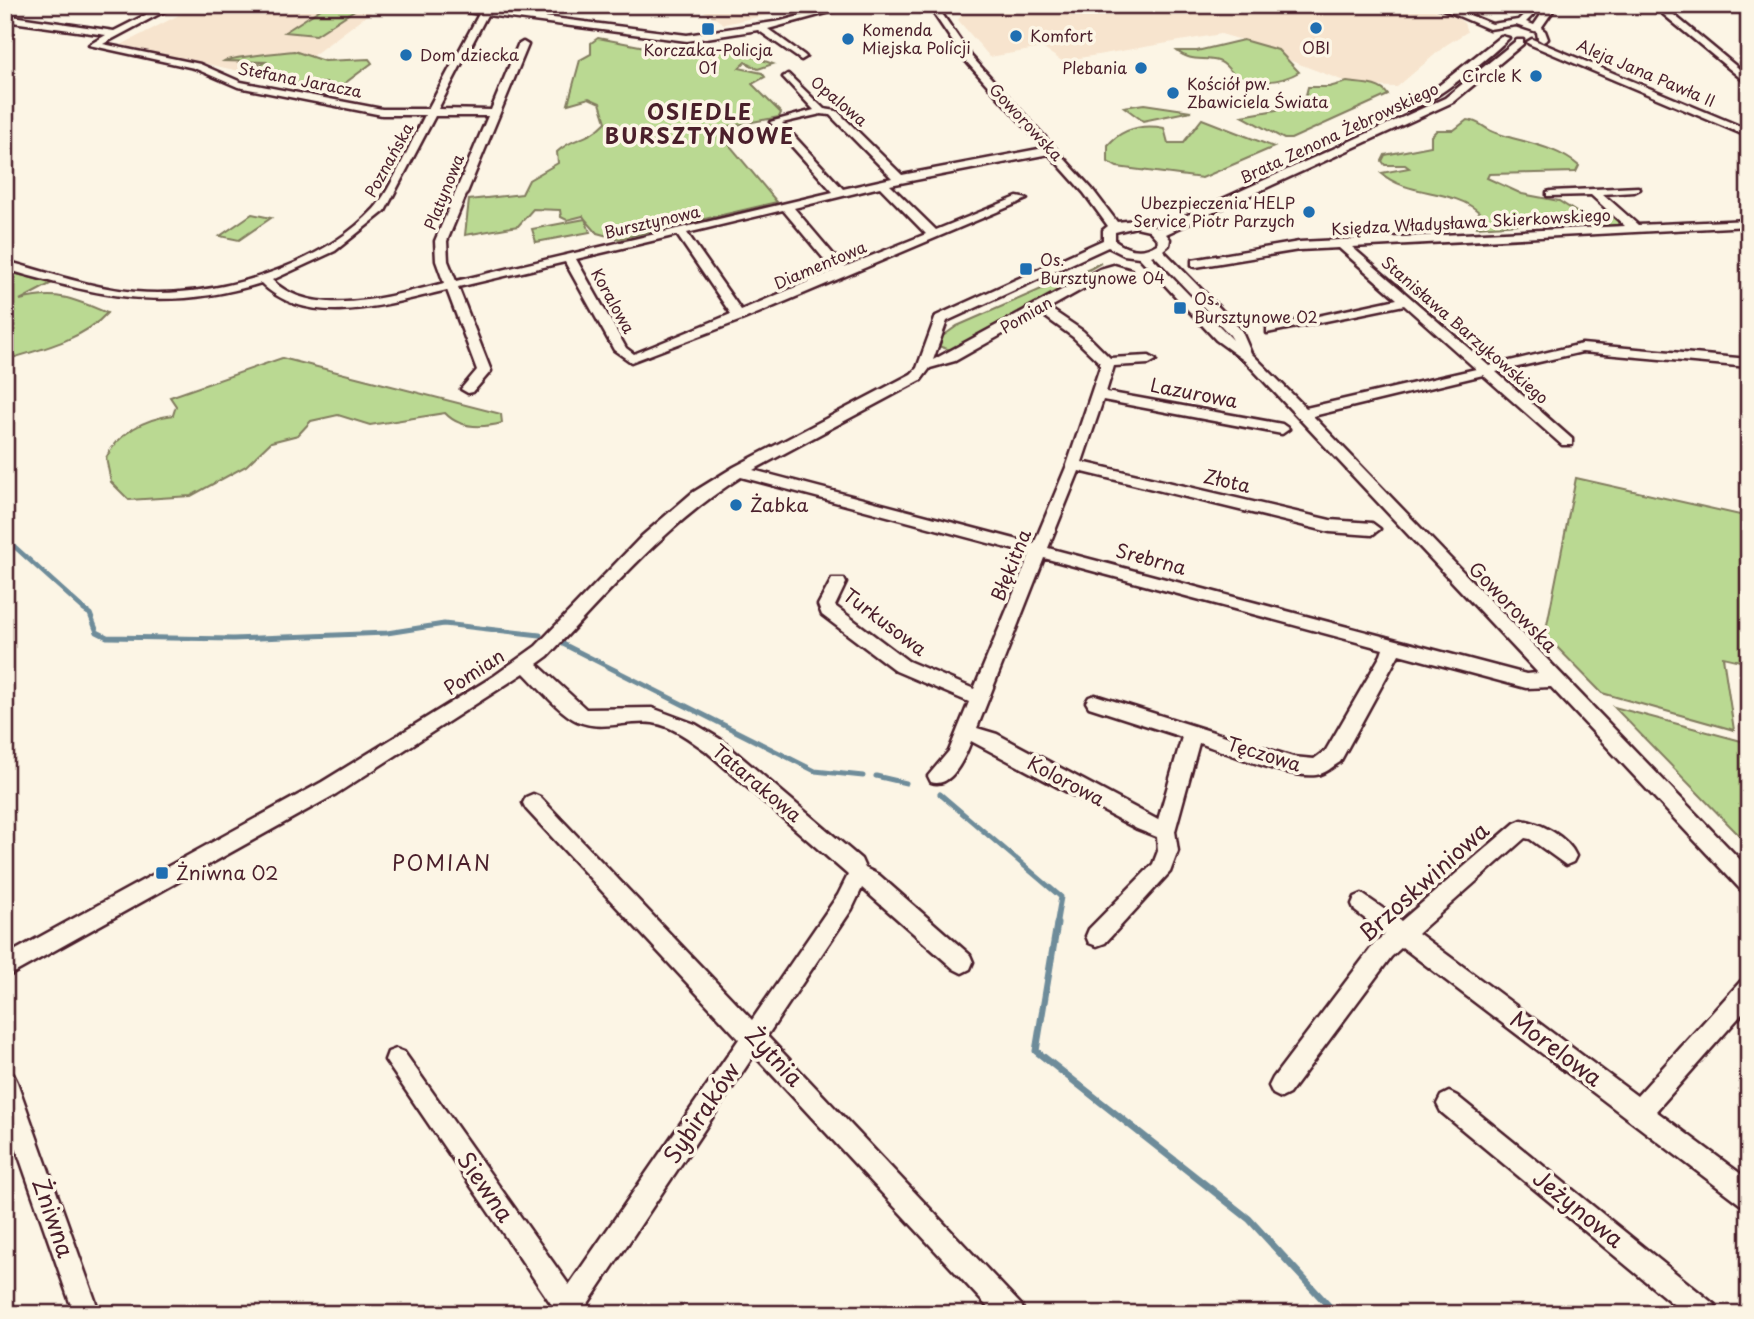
<svg xmlns="http://www.w3.org/2000/svg" width="1754" height="1319" font-family="'Playpen Sans',sans-serif">
<style>
.built{fill:#f7e4ce}
.green{fill:#bad992;stroke:#827c5e;stroke-width:2}
.lines{fill:none;stroke-linecap:round;stroke-linejoin:round}
.stream-far2{stroke:#6e8c9a;stroke-width:4.5}
.stream-far1{stroke:#6e8c9a;stroke-width:5}
.stream{stroke:#6e8c9a;stroke-width:7}
.minor-casing{stroke:#4a1f2b;stroke-width:5}
.minor{fill:#fcf5e5;fill-rule:evenodd}
.poi-dot{fill:#1f6fb2;stroke:#fcf5e5;stroke-width:2.5}
.labels{text-anchor:middle;stroke-width:7;stroke-linejoin:round;paint-order:stroke}
.far-poi-label{font-size:16px;fill:#4a1f2b;stroke:#fcf5e5;text-anchor:start}
.far-street-label{font-size:16px;fill:#4a1f2b;stroke:#fcf5e5}
.street-label{font-size:19px;fill:#4a1f2b;stroke:#fcf5e5}
.poi-label{font-size:19px;fill:#4a1f2b;stroke:#fcf5e5;text-anchor:start}
.far-district-label{font-size:21px;font-weight:bold;letter-spacing:2px;fill:#4a1f2b;stroke:#fcf5e5}
.neighbourhood-label{font-size:21px;letter-spacing:2px;fill:#4a1f2b;stroke:#fcf5e5}
.near-street-label{font-size:23px;fill:#4a1f2b;stroke:#fcf5e5}
</style>
<rect width="100%" height="100%" fill="#fcf5e5"/>
<filter id="ink" filterUnits="userSpaceOnUse"><feTurbulence type="fractalNoise" baseFrequency=".0143" numOctaves="2"/><feDisplacementMap in="SourceGraphic" scale="14" xChannelSelector="R" yChannelSelector="G"/><feConvolveMatrix kernelMatrix="1 2 1 2 8 2 1 2 1" color-interpolation-filters="sRGB"/></filter>
<g filter="url(#ink)">
<g class="built">
<polygon points="198,5 360,5 378,7 280,80 121,45"/>
<polygon points="695,5 815,5 724,24"/>
<polygon points="952,5 1421,5 1457,18 1464,23 1467,32 1446,45 1397,87 1357,86 1286,59 1277,50 1221,34 1062,61 1042,48 990,57 958,20 961,16"/>
</g>
<g class="green">
<polygon points="327,5 359,7 316,35 285,32"/>
<path d="M598 38 645 47 738 51 773 64 758 69 745 62 739 68 762 73 765 77 752 84 781 113 779 117 716 129 777 202 619 239 597 233 585 219 590 232 536 242 532 229 585 219 583 216 567 220 561 217 560 210 533 209 518 226 465 235 469 200 522 194 529 180 558 163 557 152C574 136 587 142 606 122L600 103 589 98 568 104 580 60 591 54V43Z"/>
<path d="M1243 40 1278 50 1299 72C1282 82 1253 86 1235 75 1229 71 1226 63 1218 61 1203 57 1190 62 1177 51H1197Z"/>
<path d="M294 51 324 61 369 59 372 63 337 89 328 83H297L286 81 279 75 248 72 265 62 224 61C229 58 282 52 294 51Z"/>
<path d="M1347 82C1361 84 1380 83 1388 95L1291 139H1284L1242 116 1276 110 1305 99 1308 87H1329Z"/>
<polygon points="1144,104 1191,111 1143,121 1124,107"/>
<path d="M1202 119 1274 147 1202 178 1117 167 1108 162V145C1123 128 1142 124 1164 128L1168 143H1183Z"/>
<path d="M1467 120C1479 120 1485 130 1496 133 1525 143 1556 146 1579 166L1576 172 1489 174 1487 178 1522 194 1559 201 1581 215 1607 213 1618 219V226L1576 225 1560 221 1477 227 1474 223 1479 212C1452 188 1408 197 1381 173L1409 168 1405 165H1385L1382 161 1385 155 1431 146V136L1437 130H1454Z"/>
<polygon points="252,214 271,218 239,240 220,236"/>
<polygon points="1101,263 1075,278 1058,293 954,351 938,346 940,338 957,326"/>
<path d="M5 271 52 283 20 300C56 291 73 298 107 313 83 340 39 350 5 360Z"/>
<path d="M282 358 501 414 502 423C482 428 460 429 445 413L370 425 338 415 311 421 298 435 271 442 246 466 191 496 129 500 111 482 106 458C119 432 145 419 173 415L176 406 170 397Z"/>
<polygon points="1576,478 1749,517 1749,663 1723,657 1734,730 1602,693 1545,635"/>
<polygon points="1614,707 1749,743 1749,844 1735,831"/>
</g>
<g class="lines">
<polyline class="stream-far2" points="5,538 87,612"/>
<g class="stream-far1">
<polyline points="84,610 90,614 97,632 107,637 233,639 387,633 444,624 540,635"/>
<polyline points="563,644 815,771 863,776"/>
<polyline points="876,776 906,783"/>
<polyline points="940,794 1061,897 1056,926"/>
</g>
<polyline class="stream" points="1057,924 1036,1051 1249,1219 1336,1314"/>
<g class="minor-casing">
<g id="minor">
<path d="M165 5H176L103 44 200 64 241 82 382 109H428L479 14 426 5 482 9 484 5H492L490 10 687 35 781 21 841 5H856L768 29 804 55 806 57 801 60 758 30 687 41 487 15 438 109 491 110 518 45 523 42 528 45 447 241 448 261 456 281 833 192 770 122 814 110 785 79 783 77 788 74 824 109 837 111 902 175 1044 148 965 60 928 5H936L971 56 1092 189 1117 222 1136 220 1159 228 1445 98 1517 40H1523V44L1453 102 1166 234 1170 239 1169 245 1163 250 1241 330 1251 353 1306 408 1476 369 1404 305 1267 333V327L1397 299 1339 248 1299 250 1196 267 1192 266V260L1299 242 1625 226 1591 195 1547 196V192L1551 191 1638 187 1640 189 1634 192 1603 194 1638 225 1749 220V226L1352 247 1489 366 1582 344 1749 359V367L1582 352 1496 372 1572 439V445H1562L1483 375 1313 416 1749 869V893L1742 891 1551 687 1526 688 1399 654 1340 762C1333 766 1325 774 1316 775 1286 778 1229 753 1199 743L1175 831 1178 851 1170 872 1105 943 1097 946 1089 943 1086 936 1089 929 1153 864 1158 851 1157 837 1137 829 971 741C965 757 951 789 931 782L928 776 949 751 969 702 896 671 822 615 818 605 832 579H844L846 583 835 606 908 661 974 689 1030 554 741 477C666 524 609 592 548 656L537 664 586 709 652 708 695 724 720 739 861 859 865 868 879 875 970 955 973 962 970 969 962 973 954 969 862 888 852 909 767 1036 1021 1305 1025 1314H994L754 1055 585 1308 587 1314H552L554 1308 385 1060 388 1052 396 1049 404 1052 569 1285 739 1039 526 809 523 803 526 797 533 794 540 797 752 1020 838 895 848 875 706 751C690 740 673 726 653 723 628 720 601 732 577 721 560 713 538 687 524 673L336 794 5 978V956L322 782 494 676 536 646 642 536 692 493 734 467 911 374 917 368 936 316 1103 240V230L1108 226 1084 193 1049 154 890 185 936 230 1017 197 1027 199 744 319 631 362 614 350 565 262 458 287 491 371 473 392 468 393 461 389 477 370 447 290C391 303 309 331 261 283 163 313 101 296 5 269V261C48 272 90 288 135 292 213 299 319 268 374 209 390 192 413 138 425 115H382L238 87 194 68 89 45 106 35 5 21V15L114 31ZM821 114 830 115 892 178 843 189 782 123ZM435 116H488L435 241 436 261 444 283C395 295 314 321 272 280L335 251 385 211ZM880 187 926 234 844 267 794 208ZM783 210 834 271 741 310 687 233ZM1136 227 1149 230 1158 240 1157 244C1143 253 1129 251 1115 241V232ZM677 235 731 314 634 354 626 348 576 259ZM1108 247 1124 255 1139 257 1216 340 1245 361 1538 673 1526 674 1048 548 1079 471 1330 532 1372 535 1380 529 1372 523 1330 520 1082 462 1103 400 1282 434 1289 429 1282 424 1106 392 1114 366 1149 364 1156 360 1149 356 1110 358 1083 331 1049 308 1108 275C1117 272 1123 278 1131 276V270L1114 265 1100 269 933 360 947 321ZM1154 255 1230 335 1233 340 1151 256ZM1040 313 1073 337 1100 363V367L1067 465 1034 544 753 470 921 380 930 368 955 361ZM1044 558 1383 649 1381 655 1326 750 1314 759 1293 757 1095 695 1089 697 1086 702 1089 707 1182 737 1158 820 997 734 977 728Z"/>
<polygon points="1433,5 1445,5 1492,24 1518,20 1534,5 1543,5 1526,22 1534,25 1548,5 1557,5 1541,28 1545,31 1548,39 1543,42 1538,39 1537,32 1516,25 1489,29"/>
<polygon points="1652,5 1662,5 1749,77 1749,85"/>
<path d="M1501 36 1509 38C1493 54 1424 112 1404 110V106L1432 91Z"/>
<polygon points="1532,39 1749,130 1749,137 1529,44 1527,42"/>
<path d="M1522 820C1541 823 1568 837 1576 856L1573 862 1566 865 1530 839 1525 838 1418 933 1637 1096 1741 981 1749 978V1006L1656 1111 1749 1180V1207L1740 1204 1402 947 1391 957 1289 1094 1281 1098 1273 1094 1269 1086 1273 1078 1375 943 1385 934 1355 911 1352 904 1355 897 1362 894 1401 921 1515 823Z"/>
<polygon points="5,1070 13,1074 17,1082 100,1314 74,1314 5,1116"/>
<polygon points="1449,1092 1457,1096 1715,1305 1719,1314 1685,1314 1441,1112 1437,1104 1441,1096"/>
</g>
</g>
<use href="#minor" class="minor"/>
</g>
</g>
<g class="poi-dot">
<circle cx="1316" cy="28" r="7"/>
<rect x="701" y="22" width="14" height="14" rx="3.5"/>
<circle cx="1016" cy="36" r="7"/>
<circle cx="848" cy="39" r="7"/>
<circle cx="406" cy="55" r="7"/>
<circle cx="1141" cy="68" r="7"/>
<circle cx="1536" cy="76" r="7"/>
<circle cx="1173" cy="93" r="7"/>
<circle cx="1309" cy="212" r="7"/>
<rect x="1019" y="262" width="14" height="14" rx="3.5"/>
<rect x="1173" y="301" width="14" height="14" rx="3.5"/>
<circle cx="736" cy="505" r="7"/>
<rect x="155" y="866" width="14" height="14" rx="3.5"/>
</g>
<g class="labels">
<g class="far-poi-label">
<text x="862" y="36">Komenda<tspan x="862" dy="18">Miejska Policji</tspan></text>
<text x="1030" y="42">Komfort</text>
<text x="1316" y="54" text-anchor="middle">OBI</text>
<text x="708" y="56" text-anchor="middle">Korczaka-Policja<tspan x="708" dy="18">01</tspan></text>
<text x="420" y="61">Dom dziecka</text>
<text x="1127" y="74" text-anchor="end">Plebania</text>
<text x="1522" y="82" text-anchor="end">Circle K</text>
<text x="1187" y="90">Kościół pw.<tspan x="1187" dy="18">Zbawiciela Świata</tspan></text>
<text x="1295" y="209" text-anchor="end">Ubezpieczenia HELP<tspan x="1295" dy="18">Service Piotr Parzych</tspan></text>
<text x="1040" y="266">Os.<tspan x="1040" dy="18">Bursztynowe 04</tspan></text>
<text x="1194" y="305">Os.<tspan x="1194" dy="18">Bursztynowe 02</tspan></text>
</g>
<g class="far-street-label">
<text transform="translate(1646 73) rotate(23)" y="6">Aleja Jana Pawła II</text>
<text transform="translate(300 80) rotate(11)" y="6">Stefana Jaracza</text>
<text transform="translate(839 101) rotate(40)" y="6">Opalowa</text>
<text transform="translate(1026 122) rotate(47)" y="6">Goworowska</text>
<text transform="translate(1339 133) rotate(-25)" y="6">Brata Zenona Żebrowskiego</text>
<text transform="translate(389 160) rotate(-61)" y="6">Poznańska</text>
<text transform="translate(444 192) rotate(-68)" y="6">Platynowa</text>
<text transform="translate(652 222) rotate(-13)" y="6">Bursztynowa</text>
<text transform="translate(1471 222) rotate(-3)" y="6">Księdza Władysława Skierkowskiego</text>
<text transform="translate(820 265) rotate(-23)" y="6">Diamentowa</text>
<text transform="translate(613 301) rotate(61)" y="6">Koralowa</text>
<text transform="translate(1026 315) rotate(-30)" y="6">Pomian</text>
<text transform="translate(1465 330) rotate(41)" y="6">Stanisława Barzykowskiego</text>
</g>
<g class="street-label">
<text transform="translate(1194 393) rotate(11)" y="7">Lazurowa</text>
<text transform="translate(1227 481) rotate(13)" y="7">Złota</text>
<text transform="translate(1151 559) rotate(15)" y="7">Srebrna</text>
<text transform="translate(1011 565) rotate(-68)" y="7">Błękitna</text>
<text transform="translate(1513 607) rotate(46)" y="7">Goworowska</text>
<text transform="translate(885 622) rotate(37)" y="7">Turkusowa</text>
<text transform="translate(474 672) rotate(-33)" y="7">Pomian</text>
<text transform="translate(1264 754) rotate(17)" y="7">Tęczowa</text>
<text transform="translate(1066 781) rotate(28)" y="7">Kolorowa</text>
<text transform="translate(757 783) rotate(40)" y="7">Tatarakowa</text>
</g>
<g class="poi-label">
<text x="750" y="512">Żabka</text>
<text x="176" y="880">Żniwna 02</text>
</g>
<g class="far-district-label">
<text x="700" y="120">OSIEDLE<tspan x="700" dy="24">BURSZTYNOWE</tspan></text>
</g>
<g class="neighbourhood-label">
<text x="442" y="871">POMIAN</text>
</g>
<g class="near-street-label">
<text transform="translate(1424 882) rotate(-42)" y="8">Brzoskwiniowa</text>
<text transform="translate(1556 1049) rotate(37)" y="8">Morelowa</text>
<text transform="translate(774 1057) rotate(47)" y="8">Żytnia</text>
<text transform="translate(702 1113) rotate(-56)" y="8">Sybiraków</text>
<text transform="translate(485 1187) rotate(55)" y="8">Siewna</text>
<text transform="translate(1578 1209) rotate(39)" y="8">Jeżynowa</text>
<text transform="translate(53 1218) rotate(71)" y="8">Żniwna</text>
</g>
</g>
<rect width="1754" height="1319" fill="none" stroke="#fcf5e5" stroke-width="28"/>
<rect x="14" y="14" width="1726" height="1291" fill="none" stroke="#4a1f2b" stroke-width="2.5" filter="url(#ink)"/>
</svg>
